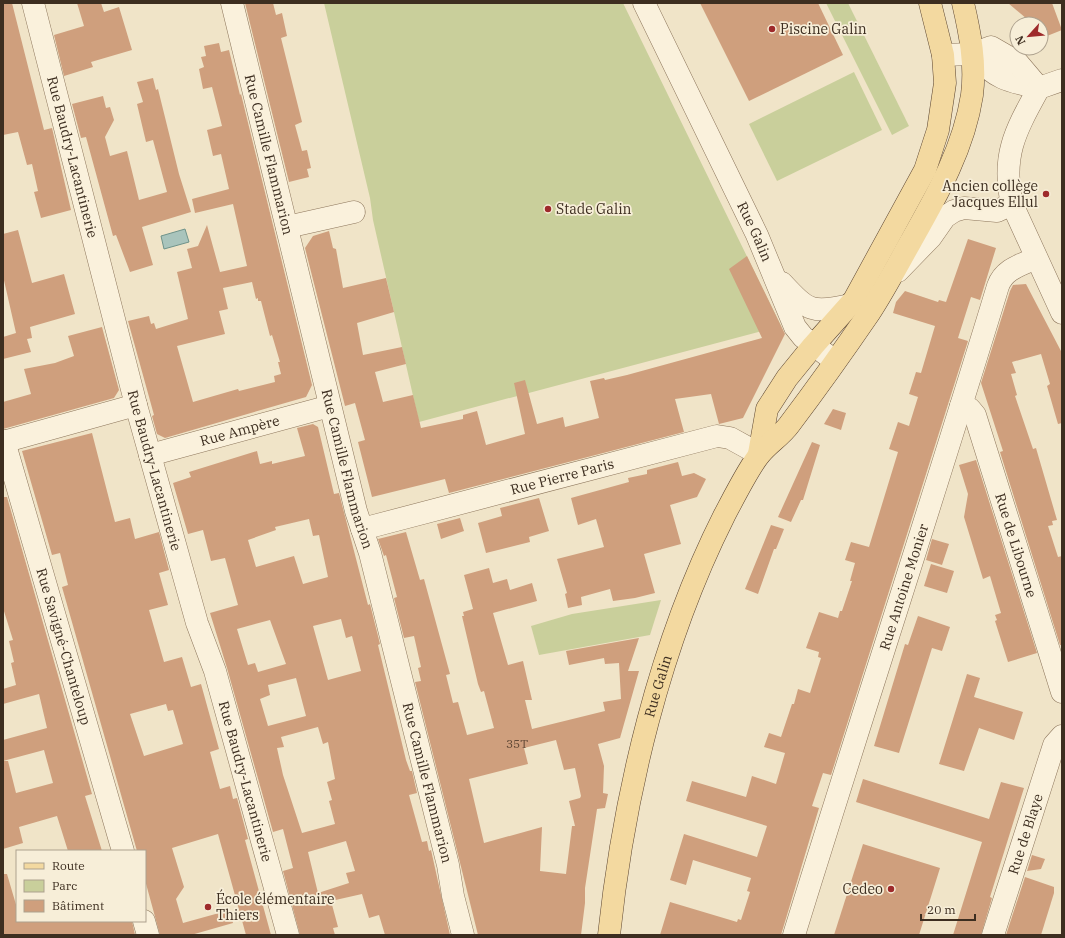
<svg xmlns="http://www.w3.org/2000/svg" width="1065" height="938" font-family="'IBM Plex Serif',serif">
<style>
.green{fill:#c9cf9b}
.water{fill:#a9c4bc;stroke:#6f938a}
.building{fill:#cf9f7d;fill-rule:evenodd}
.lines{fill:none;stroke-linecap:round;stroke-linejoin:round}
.minor-casing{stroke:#8d765c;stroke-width:23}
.major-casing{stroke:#5b4430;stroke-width:23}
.minor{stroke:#faf1dc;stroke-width:22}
.major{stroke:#f3d9a0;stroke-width:22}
.poi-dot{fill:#9e2a2b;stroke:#f7eed8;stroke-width:1.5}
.labels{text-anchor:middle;stroke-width:3.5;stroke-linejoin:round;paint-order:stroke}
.number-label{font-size:12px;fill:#624a37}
.poi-label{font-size:14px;fill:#3d2e20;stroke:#f7eed8;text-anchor:start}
.street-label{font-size:14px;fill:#3d2e20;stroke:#f7eed8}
</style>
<rect width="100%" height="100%" fill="#f0e4c8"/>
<g class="green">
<polygon points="324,3 623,3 781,326 419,422 373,220 370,198"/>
<polygon points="826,3 848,3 909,126 892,135"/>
<polygon points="854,72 882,130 777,181 749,124"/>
<polygon points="661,600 650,635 539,655 531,626 572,614"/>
</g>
<polygon class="water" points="185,229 189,242 164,249 161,236"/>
<g class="building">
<polygon points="3,3 12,3 44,130 52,128 71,210 41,218 34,192 38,191 32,164 27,165 18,132 3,135"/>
<polygon points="77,3 101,3 104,12 119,7 132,50 91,62 93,67 64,76 54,35 84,26"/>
<polygon points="245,3 273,3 276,15 282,13 287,36 281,38 302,122 295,125 302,151 307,150 311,168 307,169 309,177 289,182"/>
<polygon points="700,3 818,3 843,55 749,101"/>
<polygon points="1008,3 1052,3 1062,30 1047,36 1041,31 1041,24 1033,24"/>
<path d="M219 43 221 52 229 50 240 95 241 94 312 385 306 397 165 438 157 434 152 416 154 415 128 321 149 316 151 324 154 323 156 329 188 319 177 272 192 268 187 249 198 246 207 225 220 272 247 266 233 204 195 213 192 199 229 189 221 154 213 156 207 130 222 126 212 87 203 89 199 69 204 67 201 57 206 56 204 46ZM252 282 256 299 258 298V301H261L270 336 272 335 280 362H278L281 374 274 376 275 382 239 391 238 389 193 402 177 346 225 334 219 311 228 309 223 288Z"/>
<polygon points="153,78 156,90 158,89 179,174 191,212 142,227 153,265 130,272 116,235 113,236 86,137 81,138 72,104 103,96 106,108 110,107 114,120 105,137 110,156 127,151 139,200 167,192 153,140 146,142 137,104 143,102 137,82"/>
<polygon points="18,230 32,283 64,274 75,314 30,327 32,338 27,339 31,352 3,359 3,337 16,333 3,276 3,234"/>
<polygon points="329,231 333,248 336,249 343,288 386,278 394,312 357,323 363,355 402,347 406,364 375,372 383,402 413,395 421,428 463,419 463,415 477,411 486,445 525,434 514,383 525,380 537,424 563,417 565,427 599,418 590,381 604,378 605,380 627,375 762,338 729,269 747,256 785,334 743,418 719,424 711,394 675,399 684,432 449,493 445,479 372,497 358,442 365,440 355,403 345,406 305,248 313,236"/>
<polygon points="968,239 996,248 980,300 971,297 958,338 968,341 831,775 823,773 812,806 819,808 781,935 660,935 670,902 737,922 738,919 741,920 750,892 747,891 751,878 693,860 686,885 670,880 684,834 757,857 767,826 686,801 692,781 746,797 752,776 776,784 785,753 764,747 769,733 781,737 792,704 794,704 798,689 810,693 821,658 818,657 819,652 806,648 819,612 838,618 840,611 842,611 852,581 850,581 855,563 845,560 851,542 869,547 898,452 889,449 898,422 909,426 918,397 909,394 916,372 921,373 935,326 893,313 896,302 905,291 938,302 939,300 946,302"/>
<polygon points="1026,284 1062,353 1062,423 1058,424 1047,386 1050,384 1041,354 1012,362 1016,373 1011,374 1017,395 1015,396 1033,449 1036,448 1057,520 1052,521 1053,525 1048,526 1058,557 1062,556 1062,645 1060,645 1000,452 1003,451 981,383 1010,291 1013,285"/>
<polygon points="102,327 119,390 114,398 3,429 3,402 31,394 24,369 55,363 74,356 68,336"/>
<polygon points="833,409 846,413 841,430 824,424"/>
<path d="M313 424 318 427 334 494 339 493 368 605 370 604 380 644 378 645 406 760 410 771H412L417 793 409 795 422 842 427 841 429 851 431 850 450 935H385L379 915 369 918 362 894 331 901 338 927 333 928 335 935H300L283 871 293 868 283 829 273 832 227 668 210 613 238 605 225 558 211 561 203 530 188 534 173 483 191 477 189 472 257 451 260 464 272 461V464L305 456 297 428ZM309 519 313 536 319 535 328 577 303 584 294 556 256 567 248 540 276 530 275 527ZM341 619 346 638 352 636 361 671 328 680 313 626ZM270 620 286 664 258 672 255 663 248 665 237 629ZM296 678 306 716 268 726 260 699 270 695 268 685ZM318 727 323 744 328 742 335 779 327 782 332 800 329 801 335 824 302 833 283 775 277 748 284 747 281 737ZM346 841 355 871 346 873 349 883 318 893 308 852Z"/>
<path d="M92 433 115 522 130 518 135 539 159 532 169 570 159 573 168 605 149 610 164 662 182 657 191 687 201 684 219 749 210 752 220 789 230 786 233 799 237 798 248 839 245 840 271 935H246L218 834 172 848 184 887 176 899 183 923 230 910 233 923 191 935H160L145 880V851H137L62 587 68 585 60 553 52 555 22 451ZM166 704 168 711 173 710 183 744 144 756 130 714Z"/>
<polygon points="812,442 820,445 803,500 801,500 791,522 778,517"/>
<polygon points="976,460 1037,653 1008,662 995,621 997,620 995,615 1001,613 990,576 983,579 964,517 968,494 959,465"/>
<polygon points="678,462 682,476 694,473 706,479 697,497 670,505 681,544 644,554 655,593 635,598 613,601 610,589 581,597 582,605 568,608 565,594 567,593 557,559 604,547 596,519 578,525 571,498 629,482 628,478 647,474 647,470"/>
<polygon points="3,497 7,497 92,794 85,796 102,851 68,851 57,816 19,827 23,843 3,849 3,761 8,761 16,793 53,783 44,750 3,761 3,740 47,728 39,694 3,704 3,689 16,685 11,663 14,662 9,641 13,640 3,608"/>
<polygon points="539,498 549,531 529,537 530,542 486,553 478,523 502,516 500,508"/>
<polygon points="460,518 464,531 441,539 437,524"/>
<polygon points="771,525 784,529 776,549 774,549 758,594 745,589"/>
<path d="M406 532 420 580 424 579 450 674 446 675 453 703 458 702 467 735 494 728 484 691 481 692 478 684 462 616H464L463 612 473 609 464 575 489 568 493 583 507 579 510 590 532 583 537 601 493 613 508 665 523 661 532 700H525L532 729 605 711 603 702 621 699 619 663 605 664 604 658 569 665 566 651 639 638 628 671H639L620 738 598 744 604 766 603 793 608 794 605 808 597 809 585 888V903L581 935H478L415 682 421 681 418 668 421 667 414 636 404 638 394 598 397 597 386 555 384 556 378 539ZM556 740 564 770 575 768 581 796 580 798 569 801 575 826H572L566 874 540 871 542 827 484 843 469 779 528 764 524 748Z"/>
<polygon points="932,539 949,544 942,565 926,560"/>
<polygon points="931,564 954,571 947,593 924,586"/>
<polygon points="918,616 950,627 942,651 932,648 899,753 874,746 905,644 908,645"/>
<polygon points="967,674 980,678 974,697 1023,712 1014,740 979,728 964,771 939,764"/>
<polygon points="863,779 989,819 1001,782 1024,788 990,897 992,898 981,935 953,935 982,842 856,802"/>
<polygon points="863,844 940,868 919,935 834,935"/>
<polygon points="1032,855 1045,859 1041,869 1027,871"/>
<polygon points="3,874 7,874 17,908 17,921 132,921 135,935 3,935"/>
<polygon points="1025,877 1054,887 1054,893 1041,935 1006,935"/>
</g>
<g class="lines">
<g class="minor-casing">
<g id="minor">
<path id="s1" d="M33 3 136 405 197 623 215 671 288 935"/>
<path id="s2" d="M232 3 356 511 370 553 448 865 453 896 463 935"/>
<path id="s3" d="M644 3 757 235 795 327 803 337 835 361"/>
<path d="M972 54C996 79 1007 81 1039 88"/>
<polyline points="943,55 972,54 991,47 1017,62 1039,88"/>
<path d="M1039 88C1016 130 1001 155 1012 204L1062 313"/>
<polyline points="1039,88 1062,80"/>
<polyline points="287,227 354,212"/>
<polyline points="898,271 931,237 945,217 954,211 964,208 997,211 1012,204"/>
<path d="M782 283C808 311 812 314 850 305"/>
<path id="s4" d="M961 406 970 409 975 415 1062 692"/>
<path id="s5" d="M4 441 123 851"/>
<polyline points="3,442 136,405"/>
<path id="s6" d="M150 455 330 406"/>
<path id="s7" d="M362 529 717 436 730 438 759 454"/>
<polyline points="144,921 148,935"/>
<path id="s8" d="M794 935C861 718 932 503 998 286 1004 269 1021 265 1036 258"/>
<path id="s9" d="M993 935 1054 745 1062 736"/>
</g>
</g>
<g class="major-casing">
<g id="major">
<polyline points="759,454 767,409 787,378 813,346 854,300 925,170 938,130 945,83 943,55 930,3"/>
<path id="s10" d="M609 935C624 794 660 643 724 516 733 499 749 467 760 454 769 443 781 436 789 425 817 388 844 350 870 312 885 289 898 264 911 241 937 195 964 148 972 95 976 64 970 33 963 3"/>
</g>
</g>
<use href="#minor" class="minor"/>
<use href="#major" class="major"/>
</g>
<g class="poi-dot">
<circle cx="772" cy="29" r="4"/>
<circle cx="1046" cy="194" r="4"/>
<circle cx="548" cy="209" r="4"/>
<circle cx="891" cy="889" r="4"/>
<circle cx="208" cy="907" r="4"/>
</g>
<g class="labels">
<g class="number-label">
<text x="517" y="748">35T</text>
</g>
<g class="poi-label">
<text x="780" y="34">Piscine Galin</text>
<text x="1038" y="191" text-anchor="end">Ancien collège<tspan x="1038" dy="16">Jacques Ellul</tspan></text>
<text x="556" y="214">Stade Galin</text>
<text x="883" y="894" text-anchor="end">Cedeo</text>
<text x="216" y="904">École élémentaire<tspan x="216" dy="16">Thiers</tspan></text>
</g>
<g class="street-label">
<text dy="5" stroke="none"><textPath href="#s2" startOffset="156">Rue Camille Flammarion</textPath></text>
<text dy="5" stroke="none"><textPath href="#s1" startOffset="159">Rue Baudry-Lacantinerie</textPath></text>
<text dy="5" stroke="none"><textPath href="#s3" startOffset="254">Rue Galin</textPath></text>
<text dy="5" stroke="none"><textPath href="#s6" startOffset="93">Rue Ampère</textPath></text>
<text dy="5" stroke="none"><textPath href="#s2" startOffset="480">Rue Camille Flammarion</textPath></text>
<text dy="5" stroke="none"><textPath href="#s1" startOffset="483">Rue Baudry-Lacantinerie</textPath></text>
<text dy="5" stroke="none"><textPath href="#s7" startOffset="207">Rue Pierre Paris</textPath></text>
<text dy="5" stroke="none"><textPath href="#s4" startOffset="154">Rue de Libourne</textPath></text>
<text dy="5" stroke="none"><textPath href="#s8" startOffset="365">Rue Antoine Monier</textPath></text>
<text dy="5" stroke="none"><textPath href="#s5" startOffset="214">Rue Savigné-Chanteloup</textPath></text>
<text dy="5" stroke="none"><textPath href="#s10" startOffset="254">Rue Galin</textPath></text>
<text dy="5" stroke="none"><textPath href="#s1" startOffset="807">Rue Baudry-Lacantinerie</textPath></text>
<text dy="5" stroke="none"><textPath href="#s2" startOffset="804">Rue Camille Flammarion</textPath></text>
<text dy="5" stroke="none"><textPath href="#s9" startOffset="106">Rue de Blaye</textPath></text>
</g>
</g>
<rect width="1065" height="938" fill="none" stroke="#3d2e20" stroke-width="8"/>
<rect x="16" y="850" width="130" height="72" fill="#f7eed8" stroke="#ada18e"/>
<rect x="24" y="863" width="20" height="6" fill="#f3d9a0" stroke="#ada18e"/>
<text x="52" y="870" font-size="12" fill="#3d2e20">Route</text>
<rect x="24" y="880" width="20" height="12" fill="#c9cf9b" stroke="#ada18e"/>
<text x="52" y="890" font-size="12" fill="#3d2e20">Parc</text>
<rect x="24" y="900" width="20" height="12" fill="#cf9f7d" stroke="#ada18e"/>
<text x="52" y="910" font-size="12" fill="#3d2e20">Bâtiment</text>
<g transform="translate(1029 36) rotate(243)"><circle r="19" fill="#f7eed8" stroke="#ada18e"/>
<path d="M0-3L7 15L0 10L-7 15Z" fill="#9e2a2b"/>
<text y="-6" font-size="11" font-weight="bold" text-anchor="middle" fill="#3d2e20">N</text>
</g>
<path d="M921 914v6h54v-6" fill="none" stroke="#3d2e20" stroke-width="2"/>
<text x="927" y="914" font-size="12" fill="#3d2e20" stroke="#f7eed8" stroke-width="3" paint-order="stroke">20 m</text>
</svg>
